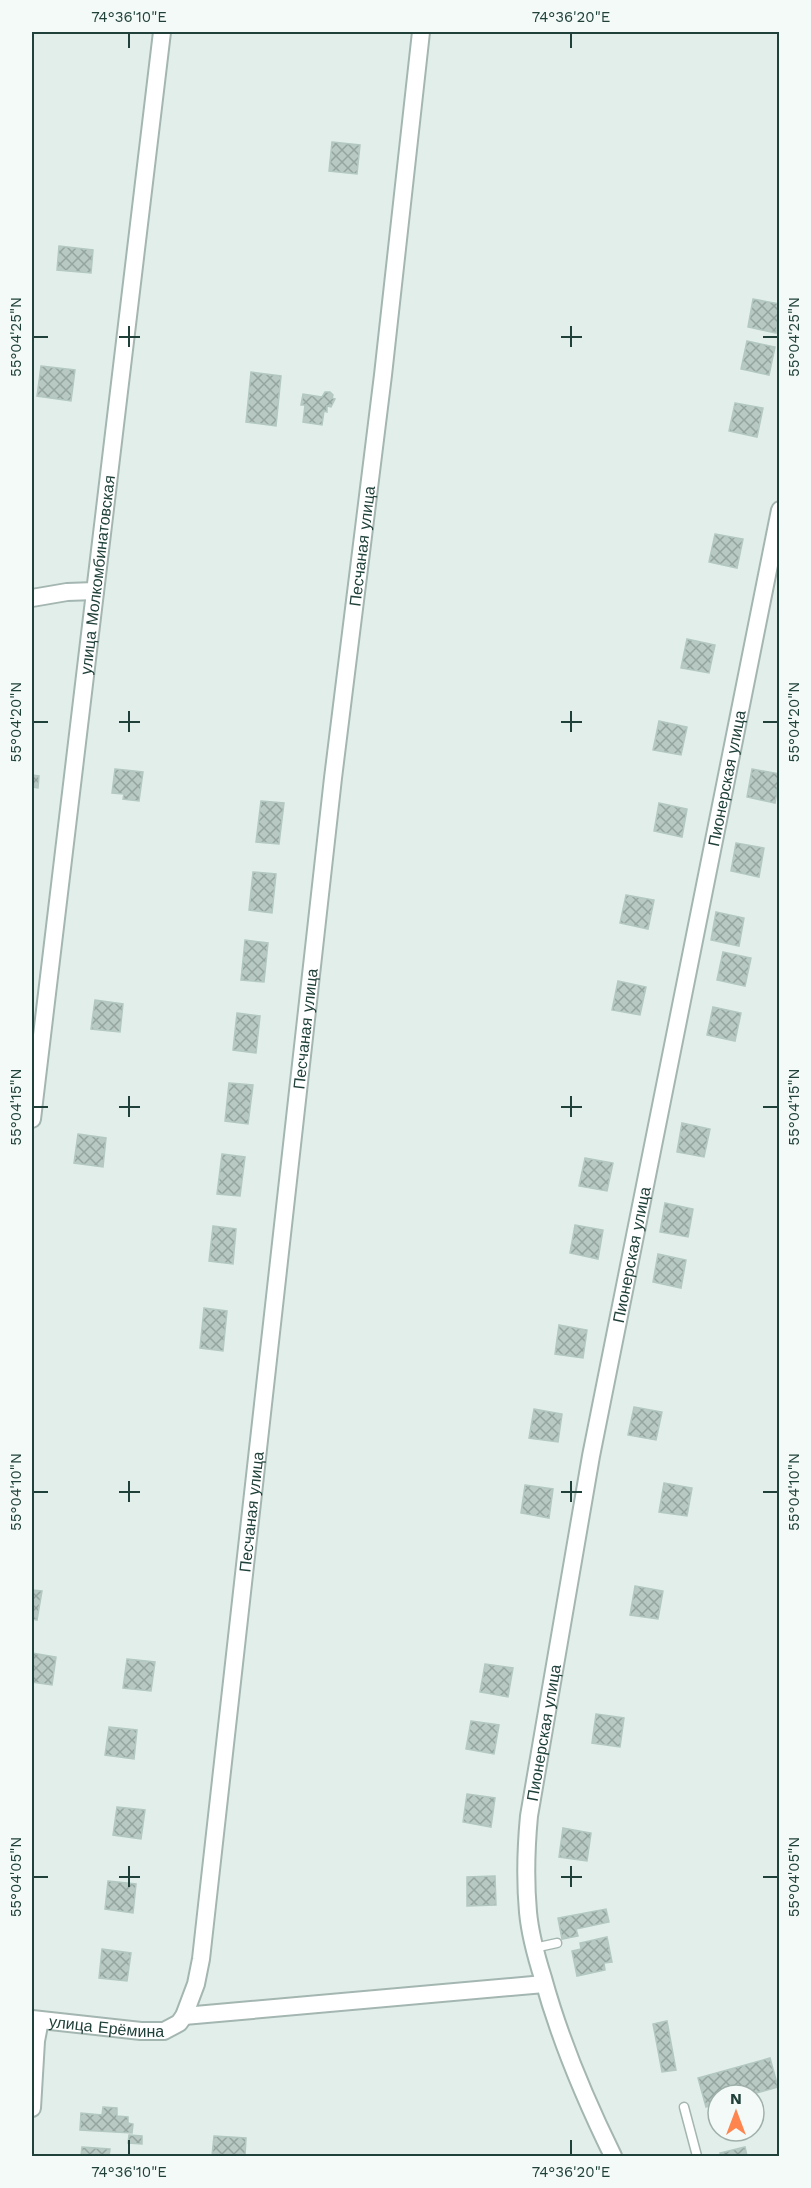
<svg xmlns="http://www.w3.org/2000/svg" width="811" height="2188" font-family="'Work Sans',sans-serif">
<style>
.building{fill:url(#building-cross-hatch);stroke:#b3c8c1;stroke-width:1.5}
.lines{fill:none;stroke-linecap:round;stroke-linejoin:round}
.lane-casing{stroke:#a4b6b1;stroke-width:11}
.street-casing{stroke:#a4b6b1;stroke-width:20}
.lane{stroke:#fff;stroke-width:8}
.street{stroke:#fff;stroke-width:16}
.ticks{fill:none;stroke:#20403a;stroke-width:2}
.labels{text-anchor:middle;stroke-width:4.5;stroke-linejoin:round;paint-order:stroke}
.street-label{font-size:16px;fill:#20403a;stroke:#f3faf7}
.neatline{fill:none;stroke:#20403a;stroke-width:2}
.ticks-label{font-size:15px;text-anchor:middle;fill:#20403a}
</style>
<defs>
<pattern id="building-cross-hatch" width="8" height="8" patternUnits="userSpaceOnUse" patternTransform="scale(1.5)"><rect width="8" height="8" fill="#b7c9c2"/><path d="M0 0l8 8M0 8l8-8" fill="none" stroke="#94a59f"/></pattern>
</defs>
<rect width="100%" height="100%" fill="#e2eee9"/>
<g class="building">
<polygon points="332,142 360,145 357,174 329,171"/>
<polygon points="59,246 93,250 91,273 57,270"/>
<polygon points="753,299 780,304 776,333 748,327"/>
<polygon points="747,341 775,347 769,375 741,369"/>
<polygon points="41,366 75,370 71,401 37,396"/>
<polygon points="251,372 281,376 276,426 246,422"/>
<polygon points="325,392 330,392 333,395 332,398 335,399 331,407 327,406 327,412 324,411 322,425 303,422 305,405 301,405 303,394 322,397"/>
<polygon points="735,403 763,408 757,437 729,431"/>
<polygon points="715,534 743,539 737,568 709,562"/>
<polygon points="687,639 715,645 709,673 681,668"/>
<polygon points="659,721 687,727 681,755 653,750"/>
<polygon points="115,769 143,772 139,801 123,799 124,794 112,793"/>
<polygon points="752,769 780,774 775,803 747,797"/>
<polygon points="32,775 39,776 38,788 32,787"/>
<polygon points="261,801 284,803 279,844 256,842"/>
<polygon points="659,803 687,809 682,837 654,831"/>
<polygon points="736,843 764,848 759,877 731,871"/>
<polygon points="253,872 276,874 272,913 249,910"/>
<polygon points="626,895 654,900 648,929 620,923"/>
<polygon points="716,912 744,918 739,946 711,940"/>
<polygon points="245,940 268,943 264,982 241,980"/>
<polygon points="723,952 751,958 745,986 717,980"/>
<polygon points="618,981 646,987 640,1015 612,1010"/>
<polygon points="95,1000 123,1004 120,1032 91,1029"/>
<polygon points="713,1007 741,1013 735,1041 707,1035"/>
<polygon points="237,1013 260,1016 256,1053 233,1050"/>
<polygon points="229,1083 253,1085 248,1124 225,1121"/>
<polygon points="682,1123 710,1129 704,1157 677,1152"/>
<polygon points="78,1134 106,1138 103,1167 74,1163"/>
<polygon points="222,1154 245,1157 240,1196 217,1194"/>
<polygon points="585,1158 613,1163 607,1191 579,1186"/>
<polygon points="665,1203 693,1209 688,1237 660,1232"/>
<polygon points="575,1225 603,1230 598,1259 570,1253"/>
<polygon points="213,1226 236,1229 233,1264 209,1261"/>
<polygon points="658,1254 686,1260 681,1288 653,1282"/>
<polygon points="204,1308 227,1311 223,1351 200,1348"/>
<polygon points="559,1325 587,1330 583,1358 555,1354"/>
<polygon points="634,1407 662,1412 656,1440 628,1435"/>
<polygon points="534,1409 562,1414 558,1442 529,1438"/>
<polygon points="664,1483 692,1488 687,1516 659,1512"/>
<polygon points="525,1485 553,1489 549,1518 521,1513"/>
<polygon points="635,1586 663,1591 658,1619 630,1615"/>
<polygon points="32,1590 42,1591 37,1620 32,1619"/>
<polygon points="32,1653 56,1657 52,1685 32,1682"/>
<polygon points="127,1659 155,1662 151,1691 123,1688"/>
<polygon points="485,1664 513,1668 508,1697 480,1692"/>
<polygon points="596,1714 624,1718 620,1747 592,1743"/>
<polygon points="471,1721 499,1725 494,1754 466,1749"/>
<polygon points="109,1727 137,1730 134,1759 105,1755"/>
<polygon points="467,1794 495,1798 491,1827 463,1822"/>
<polygon points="117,1807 145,1810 141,1839 113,1835"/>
<polygon points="563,1828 591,1833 587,1861 559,1857"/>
<polygon points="495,1876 496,1905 467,1906 467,1877"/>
<polygon points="108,1881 136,1884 133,1913 105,1909"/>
<polygon points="606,1909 609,1922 576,1929 578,1936 562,1939 558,1918"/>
<polygon points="607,1937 612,1962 604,1963 605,1970 577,1976 572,1951 581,1949 580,1943"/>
<polygon points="102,1949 131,1953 127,1981 99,1978"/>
<polygon points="667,2021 676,2070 662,2072 653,2024"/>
<polygon points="770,2058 778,2087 749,2095 718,2095 718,2103 706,2107 698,2078"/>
<polygon points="103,2107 117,2108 117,2116 128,2117 128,2123 133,2124 132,2133 80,2130 81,2113 102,2115"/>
<polygon points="129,2135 142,2136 142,2144 128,2143"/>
<polygon points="214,2136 246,2138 245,2156 212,2156"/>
<polygon points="82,2147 110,2149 109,2156 81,2156"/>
<polygon points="745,2147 747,2156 721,2156 720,2153"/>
</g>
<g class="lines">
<g class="lane-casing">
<g id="lane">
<polyline points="534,1948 557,1943"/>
<polyline points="684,2107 697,2156"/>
</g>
</g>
<g class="street-casing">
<g id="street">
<polyline points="32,598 67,592 95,591"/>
<path id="s1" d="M32 1119 162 32"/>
<polyline points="184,2016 544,1984"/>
<path id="s2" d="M32 2019 141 2031H164L179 2023 184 2016 196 1984 201 1959 333 778 383 375 421 32"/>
<polyline points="32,2108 36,2041 40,2020"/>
<path id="s3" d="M613 2156C585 2099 560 2040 543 1978 536 1956 530 1934 528 1912 525 1879 526 1848 529 1816L591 1456 780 510"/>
</g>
</g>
<use href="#lane" class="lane"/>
<use href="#street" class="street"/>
</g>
<path class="ticks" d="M129 33V48M571 33V48M129 326V347M571 326V347M33 337H48M119 337H140M561 337H582M763 337H778M129 711V732M571 711V732M33 722H48M119 722H140M561 722H582M763 722H778M129 1096V1117M571 1096V1117M33 1107H48M119 1107H140M561 1107H582M763 1107H778M129 1481V1502M571 1481V1502M33 1492H48M119 1492H140M561 1492H582M763 1492H778M129 1866V1887M571 1866V1887M33 1877H48M119 1877H140M561 1877H582M763 1877H778M129 2140V2155M571 2140V2155"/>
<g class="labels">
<g class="street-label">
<text dy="6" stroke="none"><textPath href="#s2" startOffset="1640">Песчаная улица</textPath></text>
<text dy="6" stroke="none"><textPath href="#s1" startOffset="548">улица Молкомбинатовская</textPath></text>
<text dy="6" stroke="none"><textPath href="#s3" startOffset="1412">Пионерская улица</textPath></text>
<text dy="6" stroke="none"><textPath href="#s2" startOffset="1154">Песчаная улица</textPath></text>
<text dy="6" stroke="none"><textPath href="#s3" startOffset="926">Пионерская улица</textPath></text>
<text dy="6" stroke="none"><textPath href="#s2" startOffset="668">Песчаная улица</textPath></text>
<text dy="6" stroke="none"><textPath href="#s3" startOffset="440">Пионерская улица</textPath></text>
<text dy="6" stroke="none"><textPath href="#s2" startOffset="75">улица Ерёмина</textPath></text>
</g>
</g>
<rect width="811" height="2188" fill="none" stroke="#f3faf7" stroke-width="66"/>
<g transform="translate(736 2113)"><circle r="28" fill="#f3faf7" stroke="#9fb0ab" stroke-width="1.5"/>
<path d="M0-4.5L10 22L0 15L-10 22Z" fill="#ff854e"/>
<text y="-9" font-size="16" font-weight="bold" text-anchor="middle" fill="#20403a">N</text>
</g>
<rect x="33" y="33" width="745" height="2122" class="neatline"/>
<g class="ticks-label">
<text x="129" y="22">74°36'10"E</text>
<text x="571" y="22">74°36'20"E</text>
<text transform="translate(16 337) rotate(-90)" y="5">55°04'25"N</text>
<text transform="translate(794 337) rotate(-90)" y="5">55°04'25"N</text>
<text transform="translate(16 722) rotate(-90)" y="5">55°04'20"N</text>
<text transform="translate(794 722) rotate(-90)" y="5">55°04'20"N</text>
<text transform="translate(16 1107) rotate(-90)" y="5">55°04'15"N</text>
<text transform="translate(794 1107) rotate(-90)" y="5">55°04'15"N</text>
<text transform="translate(16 1492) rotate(-90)" y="5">55°04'10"N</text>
<text transform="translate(794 1492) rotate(-90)" y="5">55°04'10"N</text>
<text transform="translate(16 1877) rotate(-90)" y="5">55°04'05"N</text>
<text transform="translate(794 1877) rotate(-90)" y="5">55°04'05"N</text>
<text x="129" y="2177">74°36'10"E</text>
<text x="571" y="2177">74°36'20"E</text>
</g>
</svg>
